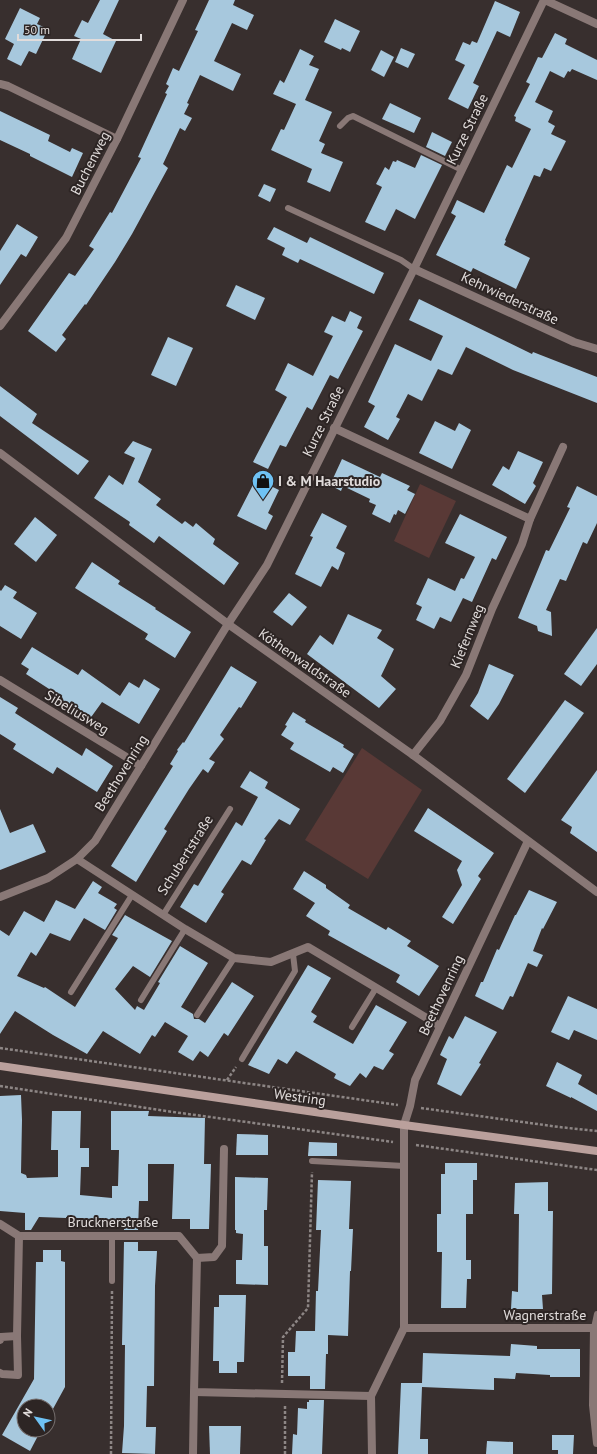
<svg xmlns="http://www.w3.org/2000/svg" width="597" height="1454" font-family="'PT Sans',sans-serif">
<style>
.green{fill:#593936}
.building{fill:#a7c8dd}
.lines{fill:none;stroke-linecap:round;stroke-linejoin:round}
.path{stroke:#8d8685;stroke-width:2.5;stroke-dasharray:3 2;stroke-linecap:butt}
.lane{stroke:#897876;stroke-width:6}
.street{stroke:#897876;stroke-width:8}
.secondary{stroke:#baa09c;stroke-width:8}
.labels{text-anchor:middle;stroke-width:4;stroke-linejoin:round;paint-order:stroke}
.street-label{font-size:14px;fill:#e1dcdb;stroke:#2d2524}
.poi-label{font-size:14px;font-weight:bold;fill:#e1dcdb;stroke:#2d2524;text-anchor:start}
</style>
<rect width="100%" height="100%" fill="#382f2e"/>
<g class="green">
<polygon points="420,484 456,501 429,558 394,541"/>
<polygon points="362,748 422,790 368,879 305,840"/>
</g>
<g class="building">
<polygon points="100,0 119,0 103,34 116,41 101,73 72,59 81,39 74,36 82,20 88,23"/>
<polygon points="209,0 235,0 233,5 254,15 247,30 232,23 214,61 241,74 233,91 200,75 187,103 189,104 184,114 192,118 185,131 180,128 163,164 168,168 132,234 115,262 86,305 85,304 62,335 66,339 56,352 28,331 69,273 75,276 94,249 89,246 110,212 112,213 141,158 138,157 167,94 165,93 169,86 166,84 173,68 179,71 198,31 195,30"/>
<polygon points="495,1 520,12 510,37 497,31 473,83 479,86 468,109 448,99 465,65 455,60 463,42 470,45 472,41 477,43"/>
<polygon points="20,8 40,18 37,24 48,29 36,54 29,51 21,66 7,59 14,44 5,39"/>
<polygon points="335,19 360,31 350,52 342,48 341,50 324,42"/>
<polygon points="555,33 567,39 565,44 597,60 597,80 572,69 570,72 568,71 564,78 550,71 535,102 553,111 548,122 555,126 551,134 566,141 551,171 544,168 540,177 534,175 505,240 506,241 504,245 530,258 516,289 473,268 471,272 436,255 456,216 451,213 457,200 484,213 507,165 512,168 531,129 515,121 516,117 514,116 530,84 526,82 530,74 538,57 542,58"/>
<polygon points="401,48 415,54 408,68 395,62"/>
<polygon points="300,49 314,56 309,65 319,69 305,100 332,112 319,141 325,144 321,153 343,162 330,192 307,182 312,169 271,150 281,129 284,130 296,104 273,94 280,80 284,83"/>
<polygon points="381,50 394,57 384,77 371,70"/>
<polygon points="390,103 421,118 414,133 382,119"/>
<polygon points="0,111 50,135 48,141 70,152 72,148 83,153 72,177 30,156 30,154 0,140"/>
<polygon points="432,132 452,142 445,156 426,147"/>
<polygon points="421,155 442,165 415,219 396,209 385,231 365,222 382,187 376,184 385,167 389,170 393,161 396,162 397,160 415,168"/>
<polygon points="264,184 276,189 270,202 258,196"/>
<polygon points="17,224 38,237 26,257 21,254 0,285 0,251"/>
<polygon points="274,227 307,243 310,237 384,273 374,294 300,259 298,263 282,255 285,248 267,239"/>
<polygon points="236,285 265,298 255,320 226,306"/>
<polygon points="419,299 532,354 533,352 597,377 597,403 513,370 466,347 452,375 438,369 422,401 408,394 396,417 400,419 388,440 364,427 375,406 368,402 395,344 431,361 443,336 409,320"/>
<polygon points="350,311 362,317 357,328 363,331 338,379 330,375 312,410 307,407 286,447 280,445 268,469 253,462 287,397 275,390 288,363 313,376 333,336 324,332 332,316 345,322"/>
<polygon points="168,337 193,348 176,386 151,375"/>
<polygon points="0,386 37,414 32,423 89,461 78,475 0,416"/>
<polygon points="435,421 455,431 459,423 471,430 452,469 419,453"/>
<polygon points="133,441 152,449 138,482 161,499 156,505 182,524 185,521 193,527 196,523 215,539 213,544 239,563 224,585 159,536 154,543 129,525 130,522 94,498 109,475 123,485 135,458 124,453"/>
<polygon points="518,451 543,462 533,483 536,486 525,504 492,485 503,466 509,470"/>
<polygon points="342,459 380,477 382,473 410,486 407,490 415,494 405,514 398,510 396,515 394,514 390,523 372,514 376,505 369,502 370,499 343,486 341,491 330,485"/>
<polygon points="256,479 279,490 268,513 273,516 266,530 237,516"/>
<polygon points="577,486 597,496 597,523 587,544 583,542 566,581 560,579 546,610 551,612 552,636 538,631 537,626 518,618 546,550 549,551 570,508 567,507"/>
<polygon points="322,513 347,526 336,548 345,553 338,570 332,566 321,587 295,574 313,537 310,536"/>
<polygon points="460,514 507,537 496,560 492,558 472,602 463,598 451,622 440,617 434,629 416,620 422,607 416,604 428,578 455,591 461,578 464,579 475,557 445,543"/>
<polygon points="35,517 57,535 36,562 14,544"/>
<polygon points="92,562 120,581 118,584 156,608 155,609 191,632 175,658 145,639 148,634 75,588"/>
<polygon points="5,585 17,592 13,598 37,613 21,639 0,626 0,590 1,591"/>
<polygon points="289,593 307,607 292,626 273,612"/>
<polygon points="348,614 382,630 377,638 394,649 381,676 396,689 379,708 307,654 320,635 333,645"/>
<polygon points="597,628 597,664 581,686 564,674"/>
<polygon points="32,647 78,675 82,669 120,696 129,682 139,688 144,679 160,689 139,724 102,702 89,720 61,701 63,698 26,674 29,669 21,664"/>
<polygon points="489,664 514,675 499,704 488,720 470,706 478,693"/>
<polygon points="231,666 257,682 241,708 239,707 220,735 224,739 209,759 215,762 208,773 203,769 189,789 164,829 167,831 136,882 111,866 173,766 170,764 178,751 177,750 183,742 184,743"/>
<polygon points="0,697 18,708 15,713 82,756 86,748 113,766 97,792 57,767 53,774 13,749 16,744 0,734"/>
<polygon points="565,700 584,713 525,793 507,779"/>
<polygon points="293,712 306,720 305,722 344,745 343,747 354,754 343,773 333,767 330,772 290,749 294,743 281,735 287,726 285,725"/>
<polygon points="597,770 597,852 570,833 572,827 561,820"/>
<polygon points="250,771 268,782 265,788 300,809 290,825 279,819 264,839 266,840 251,865 242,860 221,892 224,894 206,923 180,907 194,884 198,886 236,822 242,826 258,797 240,787"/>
<polygon points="428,808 494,853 478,876 481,879 453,924 442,917 462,885 457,870 462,861 414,831"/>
<polygon points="0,809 10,833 33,824 46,852 0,870"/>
<polygon points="304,871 326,885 326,888 350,905 348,908 386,930 388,927 411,941 407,946 439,966 419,996 396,982 400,975 328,935 330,931 306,916 315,903 293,889"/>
<polygon points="93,881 102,887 98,893 117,904 114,908 117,910 105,930 84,918 70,941 50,933 36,956 31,952 17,976 44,988 45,987 75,1007 118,938 112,935 125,915 172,941 150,977 133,966 115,989 135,1010 137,1006 144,1010 160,983 158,982 180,946 208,963 181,1007 193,1014 194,1019 199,1019 205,1023 232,982 254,996 228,1036 224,1033 208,1057 200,1051 193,1061 178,1052 188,1036 165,1022 155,1037 152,1035 140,1054 103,1031 87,1054 53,1035 15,1011 0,1034 0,930 9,936 24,911 44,922 56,900 75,909"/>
<polygon points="529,890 557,902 543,929 542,928 533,951 543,955 537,967 528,963 513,997 510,996 503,1010 475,996 481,982 483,982 497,949 499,950 515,915 516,915"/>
<polygon points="308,965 331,978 311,1012 317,1016 313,1022 353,1044 376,1005 407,1022 389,1051 394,1054 383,1070 374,1066 366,1078 360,1073 350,1086 334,1078 336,1074 296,1051 287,1064 278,1059 269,1074 248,1065"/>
<polygon points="568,996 597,1009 597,1040 574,1030 569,1040 551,1032"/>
<polygon points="465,1016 497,1032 479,1063 481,1064 461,1096 437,1084 447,1059 440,1055 449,1036 453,1039"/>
<polygon points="557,1062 582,1075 578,1084 597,1095 597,1111 571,1097 571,1098 546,1086"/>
<polygon points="21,1095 22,1120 21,1173 26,1175 27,1178 58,1177 58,1150 51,1150 52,1111 81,1111 80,1148 89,1148 89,1167 81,1167 80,1195 112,1198 112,1186 118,1186 119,1150 111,1150 111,1111 149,1111 148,1116 205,1118 204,1164 211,1164 209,1229 190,1229 190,1219 172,1219 174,1164 148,1164 148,1201 139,1201 138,1230 124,1230 124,1227 112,1227 112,1221 66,1217 66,1218 39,1217 31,1230 25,1230 25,1213 0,1211 0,1096"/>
<polygon points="237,1134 268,1135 268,1155 236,1155"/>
<polygon points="309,1142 337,1143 337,1156 308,1156"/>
<polygon points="445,1163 477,1163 477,1180 473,1180 473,1214 466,1214 466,1260 471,1260 471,1279 467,1279 466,1308 441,1308 442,1252 437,1252 437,1214 441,1214 441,1174 445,1174"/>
<polygon points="235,1177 268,1178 267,1210 264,1210 264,1246 268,1246 268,1285 236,1284 236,1260 242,1260 243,1234 236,1233 236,1230 235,1230"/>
<polygon points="318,1180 351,1181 349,1229 353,1229 351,1271 350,1271 348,1336 328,1335 328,1354 326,1354 325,1389 310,1389 310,1376 288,1376 288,1352 295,1352 296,1331 315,1331 316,1291 318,1291 321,1230 316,1230"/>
<polygon points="548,1182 548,1211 553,1211 552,1294 542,1295 543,1309 511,1309 512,1291 518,1292 519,1214 514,1214 515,1183"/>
<polygon points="124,1242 138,1242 138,1251 157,1251 155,1286 154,1386 147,1386 146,1427 156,1427 155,1454 122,1453 124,1426 125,1345 122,1345"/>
<polygon points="43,1250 61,1250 61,1261 65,1262 65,1387 48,1418 48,1406 24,1406 24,1430 41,1430 30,1451 2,1435 34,1379 36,1262 43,1262"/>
<polygon points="219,1295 246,1295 244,1362 237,1362 237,1373 219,1373 219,1361 213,1361 214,1307 219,1307"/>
<polygon points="511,1344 537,1346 537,1349 580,1349 580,1377 550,1377 550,1375 516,1373 515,1379 494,1378 494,1390 422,1387 420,1439 428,1439 428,1454 398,1454 401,1383 422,1383 423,1353 510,1356"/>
<polygon points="309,1400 324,1400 322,1454 292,1454 293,1434 297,1435 298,1408 307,1409 307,1402 309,1402"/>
<polygon points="209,1426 241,1426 240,1454 210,1454"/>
<polygon points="552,1435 574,1435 573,1454 558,1454 558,1450 552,1450"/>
<polygon points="487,1441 513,1442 513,1454 486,1454"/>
</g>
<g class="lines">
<g class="path">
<polyline points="0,1048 398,1105"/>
<polyline points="227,1080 236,1067"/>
<polyline points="0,1086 166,1111 393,1142"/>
<polyline points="421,1108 559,1127 597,1131"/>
<polyline points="416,1145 597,1170"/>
<polyline points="282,1383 283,1337 308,1308 312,1172"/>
<polyline points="111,1454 112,1291"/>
<polyline points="285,1454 285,1405"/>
</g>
<g class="lane">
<polyline points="340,126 348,118 353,116 462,170"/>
<polyline points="288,208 401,260 414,269"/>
<polyline points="163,915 230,809"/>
<polyline points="71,992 132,895"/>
<polyline points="141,1000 185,929"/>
<polyline points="197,1015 234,958"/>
<polyline points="352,1027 376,988"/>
<polyline points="242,1059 295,971 293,954"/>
<polyline points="312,1161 404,1166"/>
<polyline points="112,1281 112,1235"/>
<polyline points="594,1328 597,1314"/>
</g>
<g class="street">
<polyline points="545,0 597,24"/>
<polyline points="0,84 8,86 117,139"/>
<polyline points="414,269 574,342 597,349"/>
<polyline points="0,326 66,238 117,139 183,0"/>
<polyline points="334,428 530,519"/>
<polyline points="0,453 228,624 413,755 597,892"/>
<polyline points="0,680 141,766"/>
<polyline points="413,755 440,721 466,675 492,609 522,544 530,519 563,447"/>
<polyline points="77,859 185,929 234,958 271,962 308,947 440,1026"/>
<polyline points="0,897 48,878 77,859 95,841 228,624 267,565 414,269 544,0"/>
<polyline points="0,1224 19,1236 179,1236 197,1258 194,1392 371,1396"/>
<polyline points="197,1258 214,1257 222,1246 224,1149"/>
<polyline points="404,1328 594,1328 593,1405 597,1443"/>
<polyline points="0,1340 1,1337 17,1336"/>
<polyline points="0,1373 2,1374 18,1375 17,1336 19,1236"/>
<polyline points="193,1454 194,1392"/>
<polyline points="372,1454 371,1396 404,1328 404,1125 410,1106 415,1080 528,841"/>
</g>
<polyline class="secondary" points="0,1066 404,1125 597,1151"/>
</g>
<defs>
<g id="shop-pin" transform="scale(1.15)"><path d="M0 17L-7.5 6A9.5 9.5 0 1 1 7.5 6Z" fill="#6fc2f4" stroke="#2d2524"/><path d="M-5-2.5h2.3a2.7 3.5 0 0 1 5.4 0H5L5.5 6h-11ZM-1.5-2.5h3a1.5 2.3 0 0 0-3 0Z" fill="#111"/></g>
</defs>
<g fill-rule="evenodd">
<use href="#shop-pin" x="263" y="481"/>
</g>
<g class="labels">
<g class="street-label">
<text transform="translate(467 129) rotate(-64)" y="5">Kurze Straße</text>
<text transform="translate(90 163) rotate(-63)" y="5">Buchenweg</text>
<text transform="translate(510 298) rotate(25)" y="5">Kehrwiederstraße</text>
<text transform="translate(323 421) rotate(-64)" y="5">Kurze Straße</text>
<text transform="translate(467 636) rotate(-68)" y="5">Kiefernweg</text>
<text transform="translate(305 663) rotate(35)" y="5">Köthenwaldstraße</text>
<text transform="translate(77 712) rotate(31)" y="5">Sibeliusweg</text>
<text transform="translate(121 773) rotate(-58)" y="5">Beethovenring</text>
<text transform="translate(185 855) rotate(-58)" y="5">Schubertstraße</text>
<text transform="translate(441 995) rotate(-65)" y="5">Beethovenring</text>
<text transform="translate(300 1097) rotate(8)" y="5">Westring</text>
<text x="113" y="1227">Brucknerstraße</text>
<text x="545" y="1320">Wagnerstraße</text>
</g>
<g class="poi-label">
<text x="278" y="486">I &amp; M Haarstudio</text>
</g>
</g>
<g transform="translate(36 1418) rotate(303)"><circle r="19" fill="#2d2524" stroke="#756e6d"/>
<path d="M0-3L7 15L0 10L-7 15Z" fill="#6fc2f4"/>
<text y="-6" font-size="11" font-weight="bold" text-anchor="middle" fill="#e1dcdb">N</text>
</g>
<path d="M18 34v6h123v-6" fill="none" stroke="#e1dcdb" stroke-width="2"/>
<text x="24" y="34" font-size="12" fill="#e1dcdb" stroke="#2d2524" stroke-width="3" paint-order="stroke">50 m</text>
</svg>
